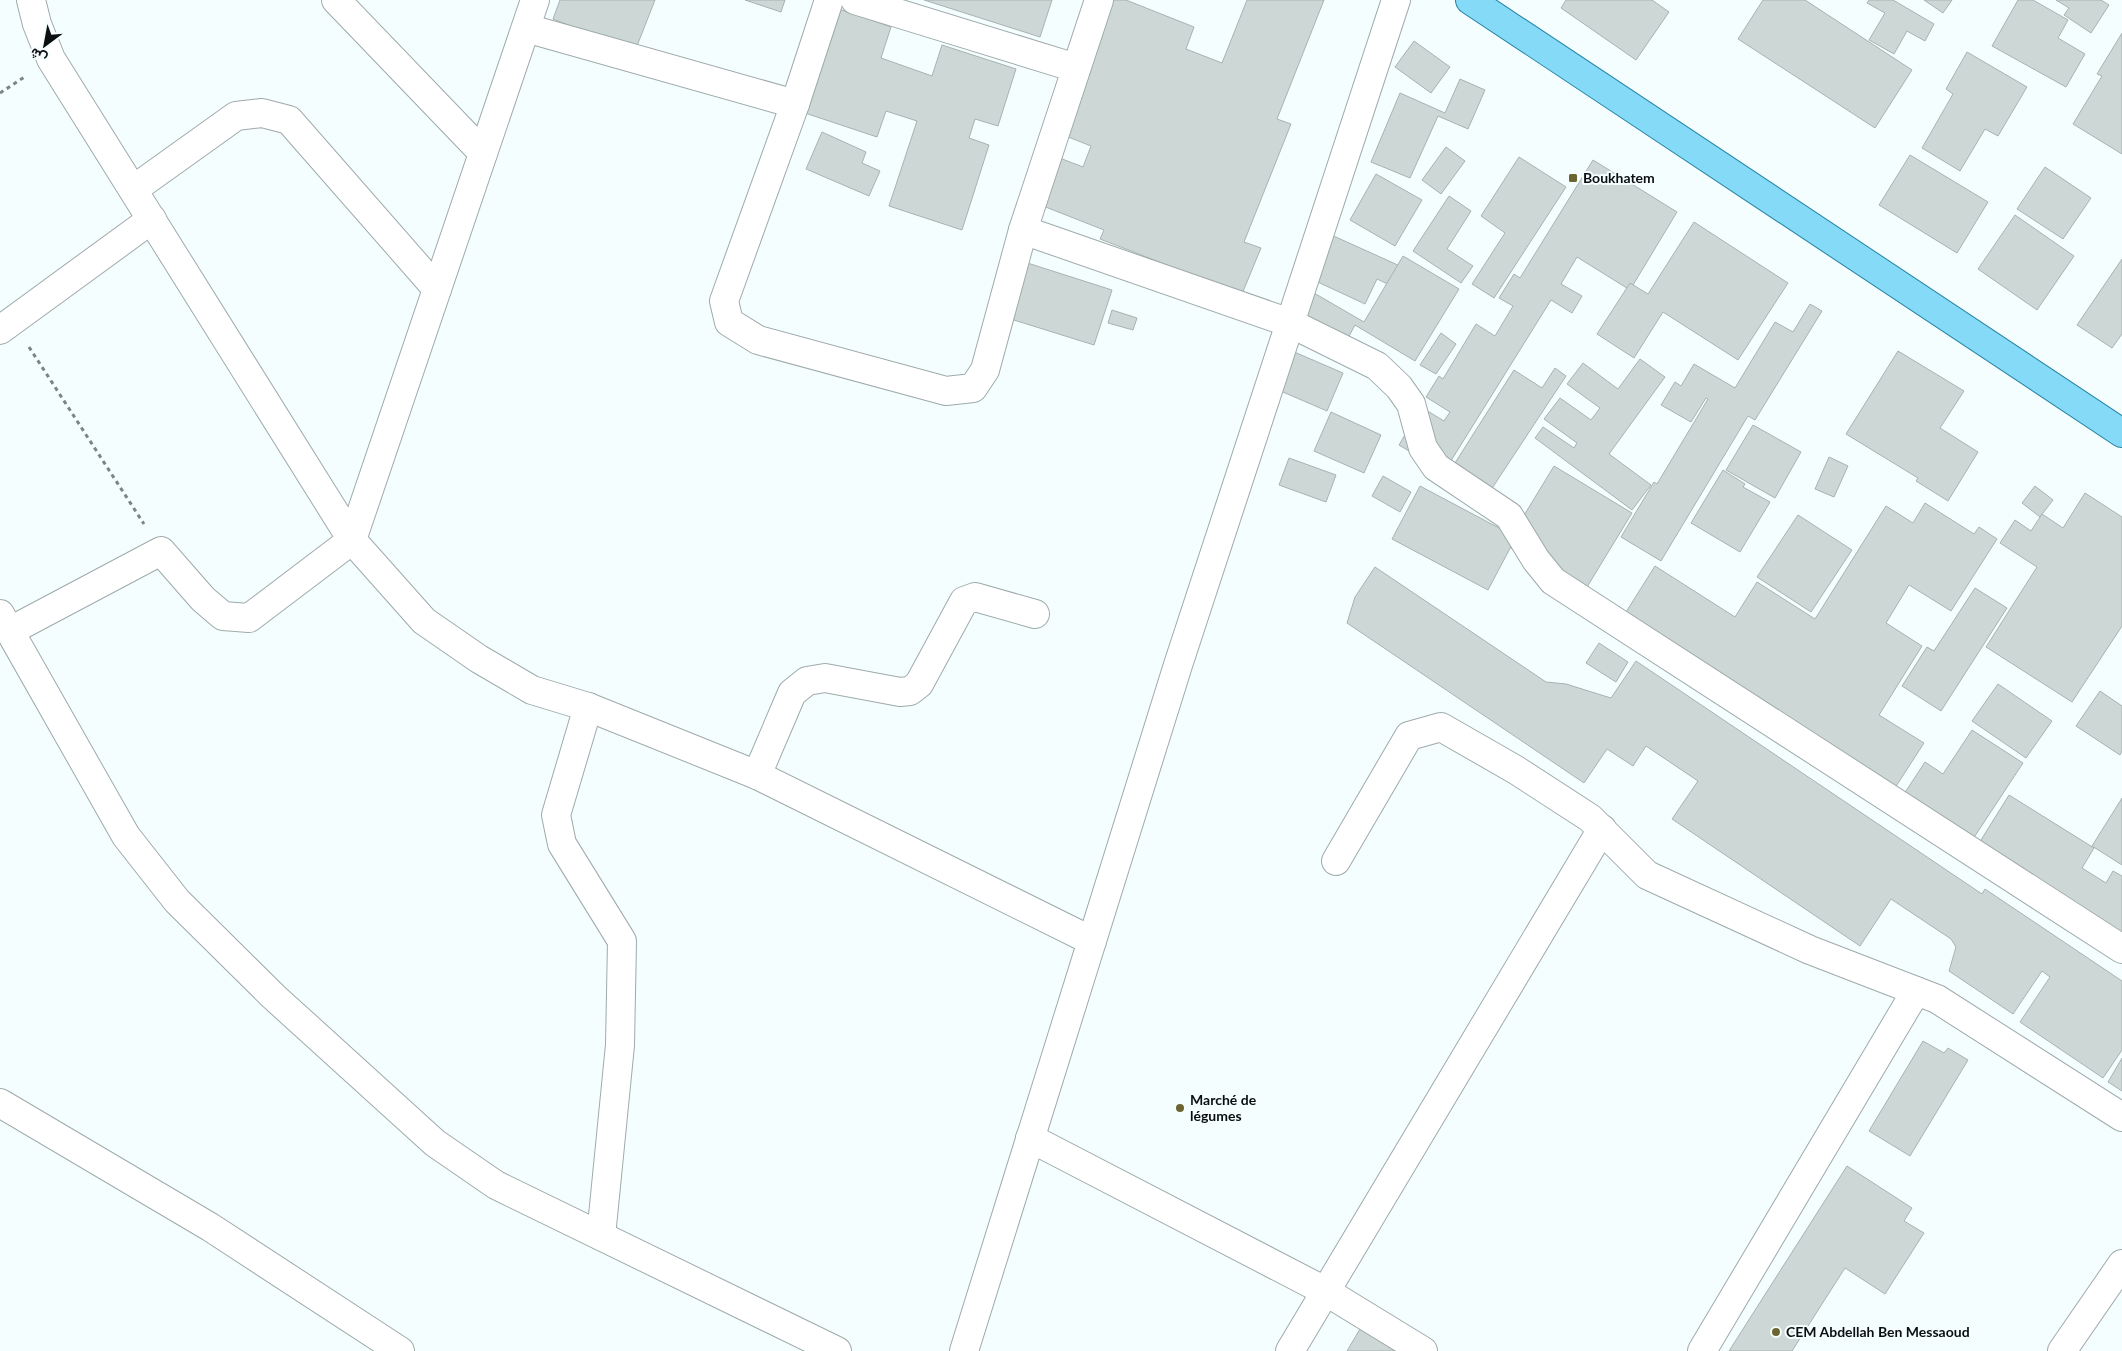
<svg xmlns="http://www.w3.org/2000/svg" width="2122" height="1351" font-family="Lato,Vazirmatn,sans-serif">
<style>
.building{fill:#cdd8d6;stroke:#a8b2b0}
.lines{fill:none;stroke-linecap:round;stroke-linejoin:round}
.minor-casing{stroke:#9faaab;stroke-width:30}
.major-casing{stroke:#2683a3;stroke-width:30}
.path{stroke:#7d8484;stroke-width:3;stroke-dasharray:4 4;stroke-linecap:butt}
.minor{stroke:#fff;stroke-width:28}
.major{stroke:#85daf7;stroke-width:28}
.poi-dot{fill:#6c6431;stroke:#f4feff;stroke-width:2}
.labels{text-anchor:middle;stroke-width:4;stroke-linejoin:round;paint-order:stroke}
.poi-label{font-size:14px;font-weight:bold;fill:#0b0f0f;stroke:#f4feff;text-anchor:start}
</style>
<rect width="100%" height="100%" fill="#f4feff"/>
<g class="building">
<polygon points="560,0 655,0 635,51 553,19"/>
<polygon points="745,0 785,0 781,12"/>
<polygon points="924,0 1052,0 1040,37"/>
<polygon points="1104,0 1126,0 1194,27 1186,49 1222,63 1247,0 1324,0 1277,119 1291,124 1244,242 1261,248 1242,294 1100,239 1104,230 1038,204 1057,157 1083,167 1091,146 1053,131"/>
<polygon points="1566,0 1652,0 1669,12 1636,60 1561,8"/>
<polygon points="1763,0 1805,0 1912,70 1875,128 1738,39"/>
<polygon points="1869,0 1893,0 1934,24 1925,41 1907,31 1894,54 1869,40 1885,13 1867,3"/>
<polygon points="1924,0 1952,0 1943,13"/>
<polygon points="2018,0 2033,0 2068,20 2058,38 2085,54 2066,87 1992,46"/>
<polygon points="2056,0 2101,0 2109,5 2091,33 2064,15 2069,8"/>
<polygon points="830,6 891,27 881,58 932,76 942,45 1016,69 998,126 975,119 969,138 989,145 962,230 889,206 917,121 886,111 877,137 796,110"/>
<polygon points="2122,33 2122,154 2073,124 2102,76 2097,74"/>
<polygon points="1414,41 1450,67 1431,93 1395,67"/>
<polygon points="1967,52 2027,87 1998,136 1985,129 1960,171 1922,148 1953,94 1946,89"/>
<polygon points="1460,79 1485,90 1468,129 1438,116 1410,178 1371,162 1400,93 1445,113"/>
<polygon points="822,132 866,152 862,163 880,171 869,196 806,169"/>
<polygon points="1446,147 1465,161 1441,194 1422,180"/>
<polygon points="1910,155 1988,202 1957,253 1879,205"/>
<polygon points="1519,157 1566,187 1494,298 1472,284 1505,233 1481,216"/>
<polygon points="1593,160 1677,212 1630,290 1577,257 1561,284 1582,296 1572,313 1551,300 1444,472 1399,445 1421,407 1444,421 1450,412 1426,397 1439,376 1443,379 1476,324 1495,336 1513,306 1499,298 1514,274 1520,278"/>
<polygon points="2045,167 2091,198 2063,239 2017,209"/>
<polygon points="1376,174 1422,200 1395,246 1350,220"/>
<polygon points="1449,196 1471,211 1447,249 1473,266 1461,283 1413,251"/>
<polygon points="2015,215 2074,256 2037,310 1978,269"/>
<polygon points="1694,222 1788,283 1738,360 1663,312 1634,358 1597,334 1630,283 1648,294"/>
<polygon points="1327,233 1400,266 1392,286 1377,279 1365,304 1307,277"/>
<polygon points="1403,256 1459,289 1415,361 1355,325 1342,349 1297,323 1314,293 1364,322"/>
<polygon points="2122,259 2122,334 2112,348 2077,325"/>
<polygon points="1018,260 1112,290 1094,345 1001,316"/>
<polygon points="1810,304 1822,311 1755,420 1748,416 1661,561 1621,537 1654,482 1657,484 1708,399 1706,398 1691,422 1661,405 1675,382 1681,386 1694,364 1735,388 1775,322 1793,332"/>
<polygon points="1112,310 1137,318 1133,330 1108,323"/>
<polygon points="1441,333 1456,344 1436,374 1420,365"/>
<polygon points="1285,348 1343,373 1327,411 1269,386"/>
<polygon points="1898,351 1964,391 1940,428 1978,452 1948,501 1916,481 1918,478 1846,434"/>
<polygon points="1640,359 1665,377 1609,454 1651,485 1632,510 1535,438 1543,427 1574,448 1577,443 1544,419 1560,398 1591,420 1600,408 1567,384 1583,363 1618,389"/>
<polygon points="1555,368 1566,376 1485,499 1448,474 1514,370 1542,388"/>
<polygon points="1331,412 1381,435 1364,473 1314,451"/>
<polygon points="1753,425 1801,452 1775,498 1726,470"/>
<polygon points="1829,457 1848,466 1834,497 1815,489"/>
<polygon points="1289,458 1336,475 1326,502 1279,485"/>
<polygon points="1554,466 1632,513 1584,592 1506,545"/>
<polygon points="1723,470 1745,484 1743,487 1770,502 1740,552 1691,523"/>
<polygon points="1383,476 1411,492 1400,512 1372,496"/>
<polygon points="1420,486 1516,537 1488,590 1392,539"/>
<polygon points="2035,486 2053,500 2040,517 2022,503"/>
<polygon points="2085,493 2122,517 2122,626 2072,702 1986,647 2037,567 2000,543 2015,520 2031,531 2042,514 2063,528"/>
<polygon points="1925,503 1974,534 1979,527 1997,539 1951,611 1909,585 1886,623 1922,646 1879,715 1924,743 1893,791 1621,620 1655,566 1735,617 1757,582 1815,619 1886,506 1913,523"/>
<polygon points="1798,515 1852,550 1811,612 1757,577"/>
<polygon points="1375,567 1546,682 1566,684 1611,698 1636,661 1982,894 1985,889 2122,981 2122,1050 2103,1078 2020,1022 2050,977 2042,971 2013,1014 1949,971 1956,947 1951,939 1891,899 1860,946 1672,819 1698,781 1646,746 1633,766 1607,749 1584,783 1347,623 1355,597"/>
<polygon points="1975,588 2007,608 1941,711 1902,686 1927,647 1934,651"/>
<polygon points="1599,643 1628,662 1616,682 1586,663"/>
<polygon points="1998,684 2052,721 2026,758 1972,721"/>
<polygon points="2100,691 2122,706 2122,751 2120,755 2076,726"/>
<polygon points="1972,730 2023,763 1971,842 1902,797 1925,762 1943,774"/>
<polygon points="2009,795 2094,848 2082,868 2106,883 2113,871 2122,876 2122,939 1976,848"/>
<polygon points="2122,798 2122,865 2092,846"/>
<polygon points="1923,1041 1944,1053 1948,1048 1968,1060 1910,1156 1869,1131"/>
<polygon points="2122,1058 2122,1091 2108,1082"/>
<polygon points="1847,1166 1912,1208 1904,1221 1924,1233 1885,1294 1845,1268 1792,1351 1729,1351"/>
<polygon points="1360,1329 1398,1351 1347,1351"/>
</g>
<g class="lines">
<g class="minor-casing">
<g id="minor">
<polyline points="31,0 37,24 51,59 352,540 424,621 479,659 532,690 588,707 757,775 1092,941"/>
<polyline points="336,0 483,153"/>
<polyline points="829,0 795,104 724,301 729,322 758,340 946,391 973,388 985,370 1023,230 1099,0"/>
<polyline points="855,0 1076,68"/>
<polyline points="526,28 795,104"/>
<polyline points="134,189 236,116 262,113 289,120 437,289"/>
<polyline points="1023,230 1290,323 1377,366 1399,387 1411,404 1423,448 1436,467 1509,516 1536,560 1553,581 2122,949"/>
<polyline points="0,330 152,219"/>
<polyline points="0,614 126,836 177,901 273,996 435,1143 496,1185 837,1351"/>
<polyline points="10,631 161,551 203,599 223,616 249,618 352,540 535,0"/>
<polyline points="588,707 556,815 562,844 622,941 620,1045 601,1236"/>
<polyline points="757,775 792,693 807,681 825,678 900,692 910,691 919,684 964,601 975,597 1035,614"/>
<polyline points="1336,861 1409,736 1441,727 1516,770 1590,818 1647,875 1810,950 1937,999 2122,1117"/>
<polyline points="0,1103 210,1227 400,1351"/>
<polyline points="1030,1138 1325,1291 1423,1351"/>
<polyline points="964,1351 1178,665 1396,0"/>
<polyline points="1290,1351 1602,829"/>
<polyline points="1702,1351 1916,991"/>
<polyline points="2062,1351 2122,1264"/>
</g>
</g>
<g class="major-casing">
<polyline id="major" points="1470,0 2122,433"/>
</g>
<g class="path">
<polyline points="0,93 26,76"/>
<polyline points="29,347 144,524"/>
</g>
<use href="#minor" class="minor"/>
<use href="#major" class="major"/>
</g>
<g class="poi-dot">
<rect x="1568" y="173" width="10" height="10" rx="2.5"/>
<circle cx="1180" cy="1108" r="5"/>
<circle cx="1776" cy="1332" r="5"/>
</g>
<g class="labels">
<g class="poi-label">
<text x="1583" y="183">Boukhatem</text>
<text x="1190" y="1105">Marché de<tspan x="1190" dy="16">légumes</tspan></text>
<text x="1786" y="1337">CEM Abdellah Ben Messaoud</text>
</g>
</g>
<g transform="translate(45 45) rotate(212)" stroke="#f4feff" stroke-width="4" paint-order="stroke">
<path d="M0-4L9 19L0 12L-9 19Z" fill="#0b0f0f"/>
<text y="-8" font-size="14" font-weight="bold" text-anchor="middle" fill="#0b0f0f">ش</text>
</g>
</svg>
